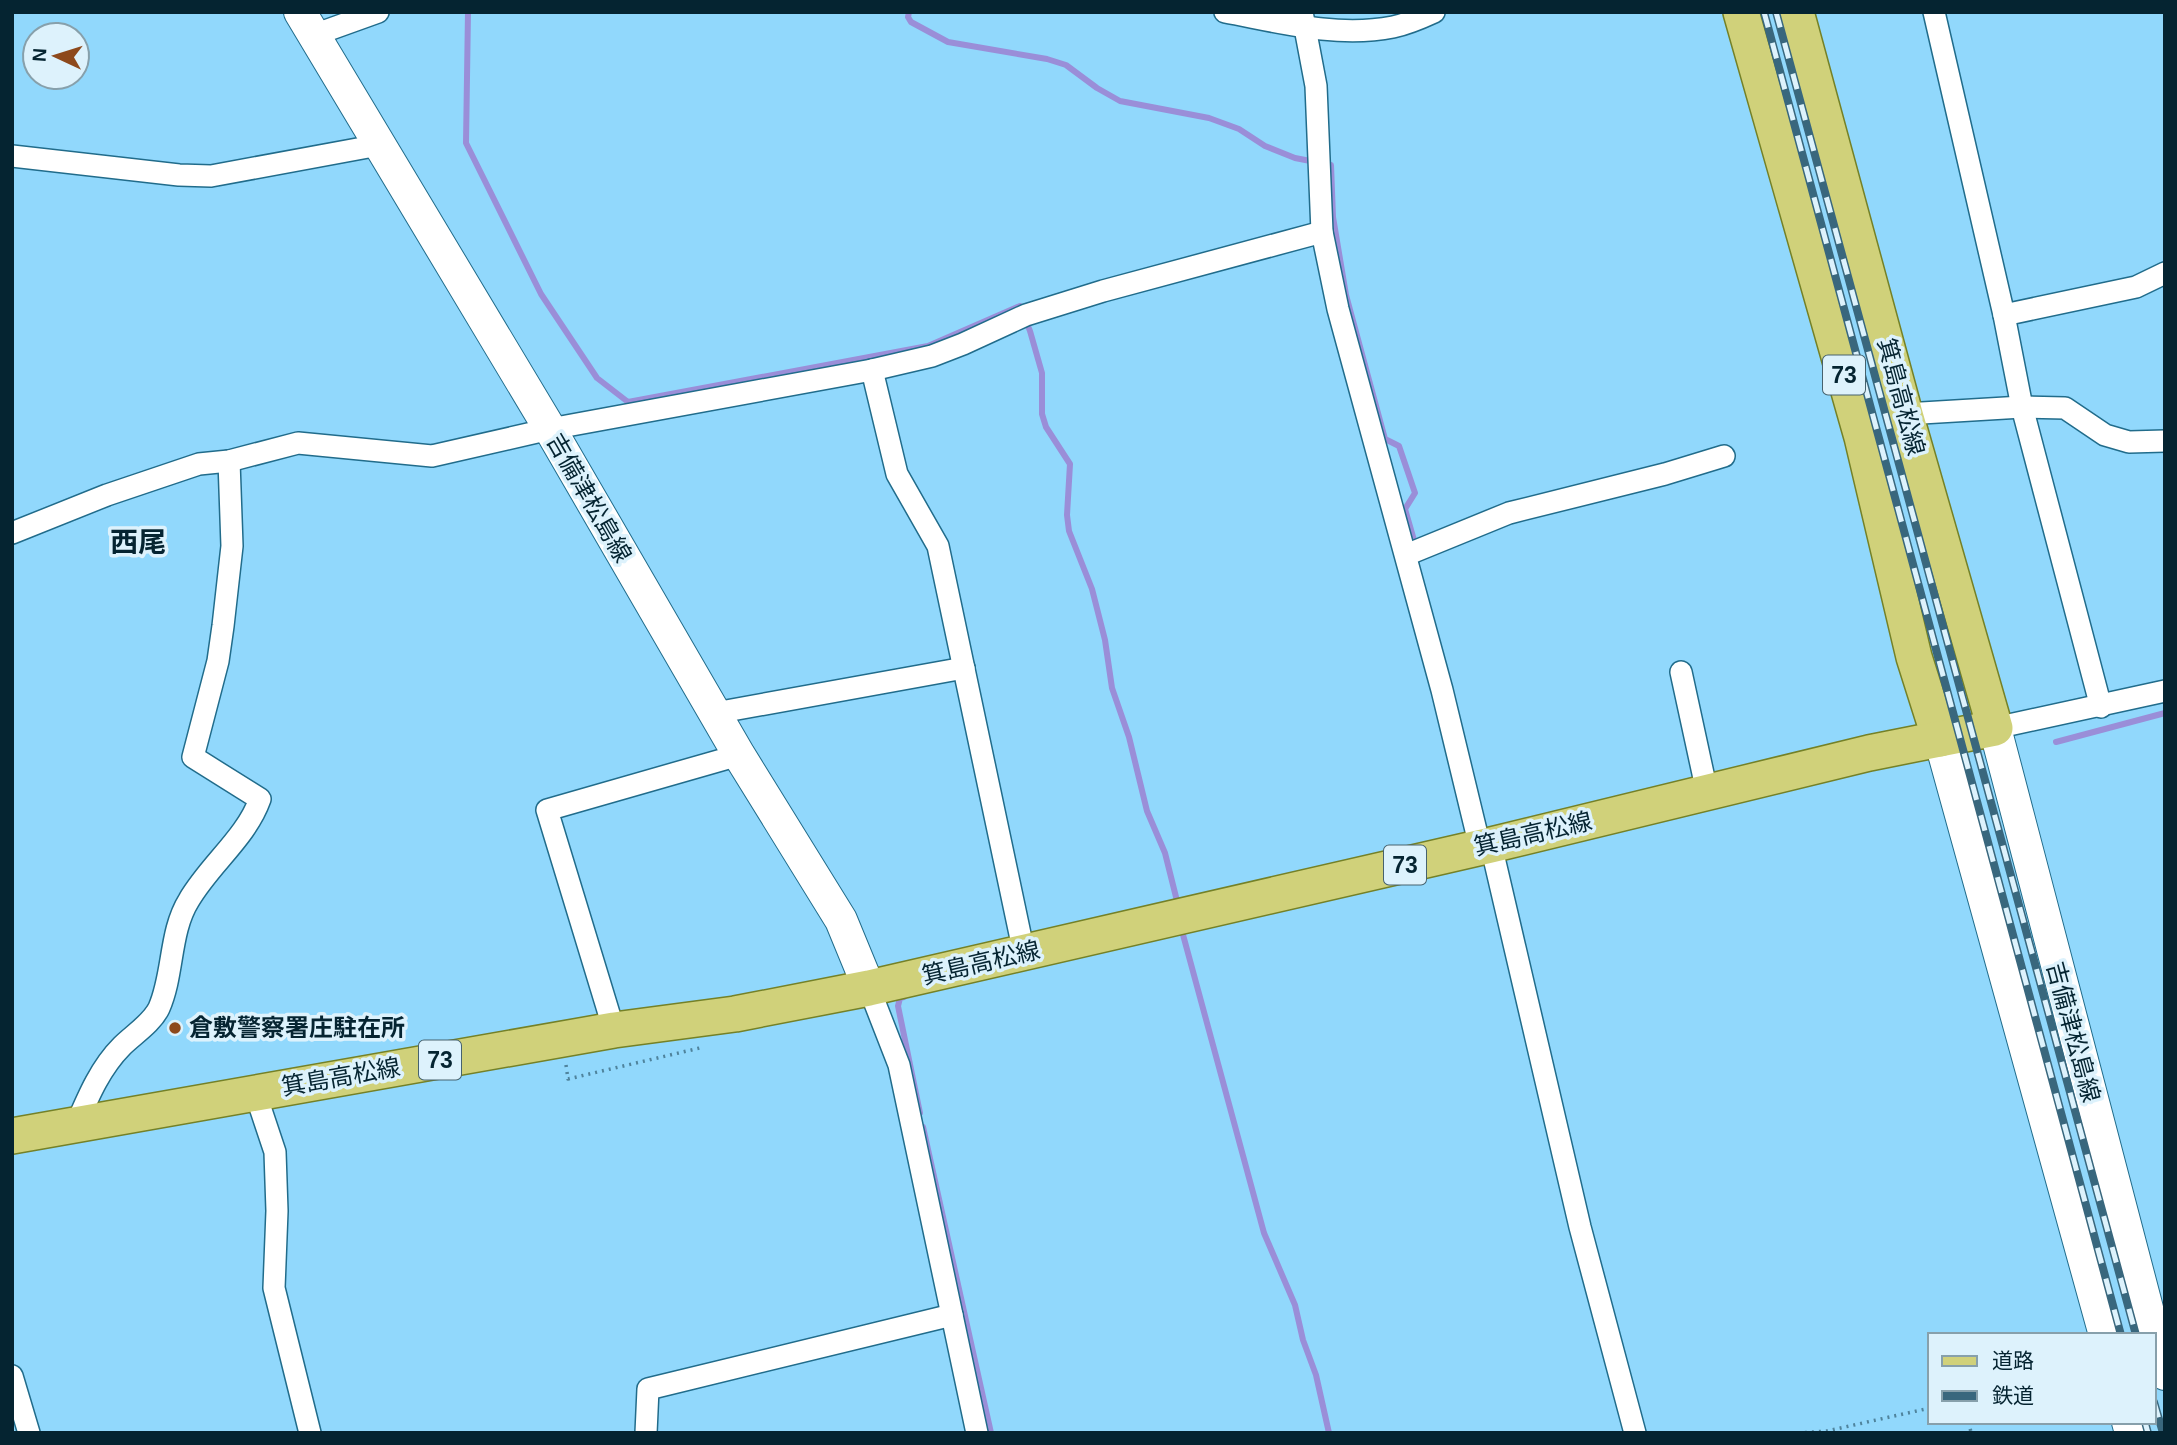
<svg xmlns="http://www.w3.org/2000/svg" width="2177" height="1445" font-family="Helvetica,'Noto Sans JP',sans-serif">
<style>
.lines{fill:none;stroke-linecap:round;stroke-linejoin:round}
.stream{stroke:#9a8ed8;stroke-width:6}
.minor-casing{stroke:#216c8b;stroke-width:24}
.secondary-casing{stroke:#216c8b;stroke-width:34}
.primary-casing{stroke:#748127;stroke-width:38}
.path{stroke:#4f839c;stroke-width:3.5;stroke-dasharray:2 5;stroke-linecap:butt}
.minor{stroke:#fff;stroke-width:21}
.secondary{stroke:#fff;stroke-width:32}
.primary{stroke:#d0d17a;stroke-width:35}
.rail-casing{stroke:#39677d;stroke-width:8}
.rail{stroke:#ddf2fc;stroke-width:5;stroke-dasharray:16;stroke-linecap:butt}
.poi-dot{fill:#8d491c;stroke:#ddf2fc;stroke-width:2.5}
.labels{text-anchor:middle;stroke-width:7;stroke-linejoin:round;paint-order:stroke}
.shield{fill:#ddf2fc;stroke:#46626e;stroke-width:2}
.shield-label{font-size:23px;font-weight:bold;fill:#052431}
.street-label{font-size:24px;fill:#052431;stroke:#ddf2fc}
.poi-label{font-size:24px;font-weight:bold;fill:#052431;stroke:#ddf2fc;text-anchor:start}
.quarter-label{font-size:28px;font-weight:bold;fill:#052431;stroke:#ddf2fc}
</style>
<rect width="100%" height="100%" fill="#91d8fc"/>
<g class="lines">
<g class="stream">
<polyline points="468,12 466,143 541,294 597,378 628,402 928,346 1020,306 1030,331 1042,373 1042,414 1046,427 1070,464 1067,515 1069,531 1092,589 1105,640 1112,688 1129,737 1147,811 1165,853 1178,905"/>
<polyline points="909,12 908,17 911,22 948,42 1047,59 1066,65 1097,88 1120,101 1209,118 1239,129 1265,146 1295,158 1331,165 1333,217 1346,295 1385,439 1399,446 1415,493 1405,509 1416,547"/>
<polyline points="2056,742 2165,713"/>
<polyline points="1182,931 1264,1233 1295,1305 1303,1340 1316,1375 1329,1433"/>
<polyline points="904,997 900,998 898,1006 920,1113"/>
<polyline points="923,1127 991,1433"/>
</g>
<g class="minor-casing">
<g id="minor">
<path d="M1225 12C1279 22 1337 38 1393 27 1407 24 1421 18 1434 12"/>
<polyline points="1302,12 1316,86 1322,232 1338,309 1442,690 1480,847"/>
<polyline points="1934,12 2004,315 2022,407 2101,707"/>
<polyline points="314,35 378,12"/>
<polyline points="12,156 179,175 211,176 379,145"/>
<polyline points="2004,315 2136,287 2165,273"/>
<polyline points="872,370 897,474 938,546 1024,953"/>
<polyline points="1905,414 2022,407 2065,408 2105,435 2129,442 2165,441"/>
<polyline points="12,533 107,495 199,464 229,461 298,443 432,456 550,429 872,370 932,356 963,344 1026,315 1103,291 1322,232"/>
<polyline points="1406,555 1509,513 1665,474 1724,456"/>
<polyline points="1681,672 1707,792"/>
<polyline points="715,713 964,668"/>
<polyline points="1995,728 2165,691"/>
<polyline points="1491,845 1580,1227 1635,1433"/>
<polyline points="869,988 899,1065 977,1433"/>
<polyline points="614,1030 547,810 739,755"/>
<polyline points="255,1092 275,1152 277,1211 274,1288 310,1433"/>
<path d="M76 1125C88 1097 100 1068 122 1046 133 1035 152 1023 159 1008 174 974 169 932 189 900 210 864 246 838 260 799L193 757 218 661 223 626 232 546 229 461"/>
<polyline points="12,1376 29,1433"/>
<polyline points="646,1433 648,1389 952,1315"/>
</g>
</g>
<g class="secondary-casing">
<g id="secondary">
<polyline points="300,12 550,429 739,755 841,920 869,988"/>
<polyline points="1995,728 2154,1335"/>
<polyline points="1940,739 2105,1335"/>
<polyline points="2154,1336 2165,1374"/>
<polyline points="2128,1422 2131,1433"/>
</g>
</g>
<g class="primary-casing">
<g id="primary">
<polyline points="1741,12 1862,437 1914,657 1940,739"/>
<polyline points="12,1136 614,1030 735,1014 869,988 1491,845 1869,753 1995,728 1905,414 1796,12"/>
</g>
</g>
<g class="path">
<polyline points="566,1065 568,1079 704,1047"/>
<polyline points="1969,1422 1971,1433"/>
<polyline points="1798,1433 1827,1431 1930,1408"/>
</g>
<use href="#minor" class="minor"/>
<use href="#secondary" class="secondary"/>
<use href="#primary" class="primary"/>
<g class="rail-casing">
<g id="rail">
<polyline points="1764,12 2121,1335"/>
<polyline points="1776,12 2136,1335"/>
<polyline points="2154,1402 2163,1433"/>
<polyline points="2145,1422 2148,1433"/>
</g>
</g>
<use href="#rail" class="rail"/>
</g>
<circle class="poi-dot" cx="175" cy="1028" r="7"/>
<g class="labels">
<g class="shield">
<rect x="1823" y="355.5" width="42" height="39" rx="5"/>
<rect x="1384" y="845.5" width="42" height="39" rx="5"/>
<rect x="419" y="1040.5" width="42" height="39" rx="5"/>
</g>
<g class="shield-label">
<text x="1844" y="383">73</text>
<text x="1405" y="873">73</text>
<text x="440" y="1068">73</text>
</g>
<g class="street-label">
<text transform="translate(1901 397) rotate(75)" y="8">箕島高松線</text>
<text transform="translate(589 498) rotate(60)" y="8">吉備津松島線</text>
<text transform="translate(1533 834) rotate(-13)" y="8">箕島高松線</text>
<text transform="translate(981 963) rotate(-13)" y="8">箕島高松線</text>
<text transform="translate(2073 1032) rotate(75)" y="8">吉備津松島線</text>
<text transform="translate(341 1077) rotate(-10)" y="8">箕島高松線</text>
</g>
<g class="poi-label">
<text x="189" y="1036">倉敷警察署庄駐在所</text>
</g>
<g class="quarter-label">
<text x="138" y="552">西尾</text>
</g>
</g>
<rect width="2177" height="1445" fill="none" stroke="#052431" stroke-width="28"/>
<rect x="1928" y="1333" width="228" height="91" fill="#ddf2fc" stroke="#87a0ab" stroke-width="2"/>
<rect x="1942" y="1356" width="35" height="10" fill="#d0d17a" stroke="#87a0ab" stroke-width="2"/>
<text x="1992" y="1368" font-size="21" fill="#052431">道路</text>
<rect x="1942" y="1391" width="35" height="10" fill="#39677d" stroke="#87a0ab" stroke-width="2"/>
<text x="1992" y="1403" font-size="21" fill="#052431">鉄道</text>
<g transform="translate(56 56) rotate(274)"><circle r="33" fill="#ddf2fc" stroke="#87a0ab" stroke-width="2"/>
<path d="M0-5L12 26L0 18L-12 26Z" fill="#8d491c"/>
<text y="-10" font-size="19" font-weight="bold" text-anchor="middle" fill="#052431">N</text>
</g>
</svg>
